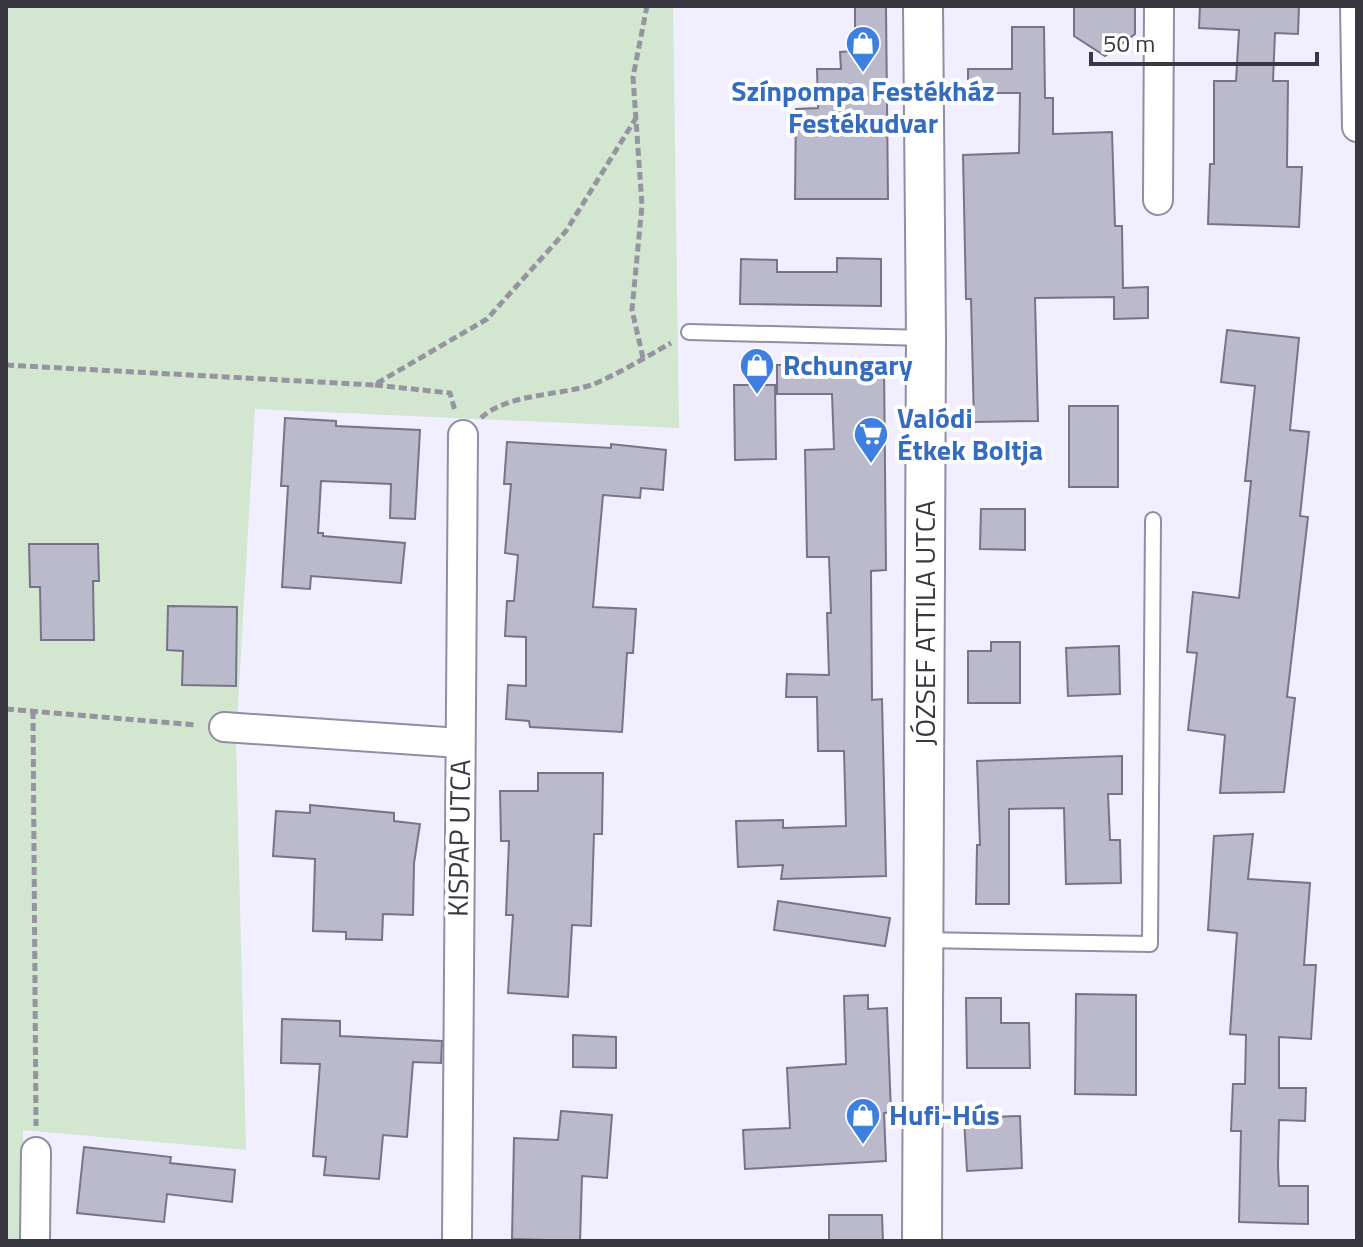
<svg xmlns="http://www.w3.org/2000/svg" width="1363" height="1247" font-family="'Titillium Web',sans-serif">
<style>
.green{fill:#d3e7d0}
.building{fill:#bbb9cc;stroke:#767486;stroke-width:2}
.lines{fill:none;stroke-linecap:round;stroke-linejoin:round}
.lane-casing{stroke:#908ea0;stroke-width:18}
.street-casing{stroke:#908ea0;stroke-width:32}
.secondary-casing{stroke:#908ea0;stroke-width:42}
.path{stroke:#9694a1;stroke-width:5;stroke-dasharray:8 4;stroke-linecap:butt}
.lane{stroke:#fff;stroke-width:14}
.street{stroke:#fff;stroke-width:28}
.secondary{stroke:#fff;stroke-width:38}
.labels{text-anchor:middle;stroke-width:8;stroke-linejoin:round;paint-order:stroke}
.shop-label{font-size:28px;font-weight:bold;fill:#366cbe;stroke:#fefefe;text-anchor:start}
.street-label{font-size:28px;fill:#393840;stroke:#fefefe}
</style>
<rect width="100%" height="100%" fill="#f0eeff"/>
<polygon class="green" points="6,6 673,6 679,428 255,409 236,740 246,1150 23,1130 23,1241 6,1241"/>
<g class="building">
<polygon points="855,6 886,7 888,199 795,199 796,109 818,108 817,69 841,69 840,52 855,51"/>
<polygon points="1074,6 1135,6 1135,34 1105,56 1074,36"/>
<polygon points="1200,6 1299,6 1298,34 1275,33 1273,81 1288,81 1287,167 1302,167 1299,227 1208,224 1210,164 1214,164 1214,81 1236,81 1239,30 1199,28"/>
<polygon points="1012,27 1044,27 1045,98 1053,98 1053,134 1112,132 1115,226 1122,226 1123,288 1148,287 1148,318 1114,319 1114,297 1035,298 1038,421 974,422 971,299 966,299 963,155 1019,153 1020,93 968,93 968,69 1012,69"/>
<polygon points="837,258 881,259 881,306 740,304 741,259 777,260 777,272 837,272"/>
<polygon points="1227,330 1299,338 1290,430 1309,432 1300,516 1308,517 1287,697 1295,698 1284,792 1220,793 1225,735 1188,730 1197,653 1187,652 1193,592 1239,598 1251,481 1245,481 1255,386 1221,382"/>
<polygon points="884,364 886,570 871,571 872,700 882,699 886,876 781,879 783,865 738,867 736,821 783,820 783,828 846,826 844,751 818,751 817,697 786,697 787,674 829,675 827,613 831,613 829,557 807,557 805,450 834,449 832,394 777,394 777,365"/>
<polygon points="734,385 775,385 776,459 735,460"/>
<rect x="1069" y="406" width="49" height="81"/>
<polygon points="285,418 336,421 336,426 420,430 415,519 390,518 391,484 321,481 318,533 323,533 323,536 405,543 401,583 311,576 310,589 282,587 288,486 281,486"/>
<polygon points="507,442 611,448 611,444 666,450 663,490 641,488 640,498 603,495 593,607 636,609 633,653 627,653 622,732 530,727 529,721 506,719 508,685 526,686 526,637 505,636 507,601 514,601 518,555 505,553 511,484 504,484"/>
<polygon points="981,509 1025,509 1025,550 980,549"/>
<polygon points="29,544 98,544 99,581 93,581 94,640 41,640 40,587 30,587"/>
<polygon points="168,606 237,607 236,686 182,685 183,651 167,650"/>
<polygon points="991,642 1020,642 1020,703 968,703 968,651 991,651"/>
<polygon points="1119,646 1120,694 1068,696 1066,648"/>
<polygon points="1122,756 1122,794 1108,794 1110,840 1120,840 1121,883 1066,884 1064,808 1009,809 1009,904 976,904 977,845 980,845 977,761"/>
<polygon points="538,773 603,773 602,834 594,834 591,926 572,925 568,997 508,993 513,915 506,915 509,841 501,841 500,791 538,791"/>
<polygon points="310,805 394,813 394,821 420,824 414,863 413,915 383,914 382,940 346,939 346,932 313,931 315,859 273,856 276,811 310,813"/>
<polygon points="1253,834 1248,879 1310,883 1304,965 1316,965 1311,1039 1279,1037 1279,1088 1306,1088 1305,1121 1279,1120 1278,1166 1279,1186 1308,1186 1308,1224 1239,1222 1241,1131 1231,1131 1233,1084 1245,1084 1246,1035 1230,1034 1237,933 1208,930 1214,836"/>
<polygon points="778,901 890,918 885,946 774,930"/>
<polygon points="1076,994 1136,995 1136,1095 1075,1094"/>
<polygon points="868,995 868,1009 887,1008 891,1112 884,1113 886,1161 745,1169 743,1130 790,1128 787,1068 846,1064 844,996"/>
<polygon points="966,998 1001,998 1001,1023 1029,1023 1030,1068 967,1068"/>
<polygon points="282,1019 340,1021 340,1036 442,1041 441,1063 413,1062 407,1137 383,1135 379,1179 324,1175 326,1157 313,1156 320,1064 281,1063"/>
<polygon points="573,1035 616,1037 616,1068 573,1067"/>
<polygon points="561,1111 612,1115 607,1178 582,1176 580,1241 512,1239 514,1138 558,1140"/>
<polygon points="1020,1116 1022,1168 967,1171 964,1118"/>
<polygon points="84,1147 171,1157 170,1163 235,1170 232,1202 167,1194 164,1222 77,1213"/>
<polygon points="829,1215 882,1215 883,1241 829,1241"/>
</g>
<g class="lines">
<g class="lane-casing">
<g id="lane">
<polyline points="689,332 926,338"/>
<polyline points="923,940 1150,944 1153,520"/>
</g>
</g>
<g class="street-casing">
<g id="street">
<polyline points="1355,6 1357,127"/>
<polyline points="1158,200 1159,6"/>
<polyline points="224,727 460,743"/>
<polyline points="35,1241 36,1152"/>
<polyline points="457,1241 463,435"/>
</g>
</g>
<g class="secondary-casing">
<polyline id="secondary" points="922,1241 926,338 923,6"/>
</g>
<g class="path">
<polyline points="643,358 632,310 642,205 633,77 647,6"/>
<polyline points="6,365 374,385 487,319 566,231 636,118"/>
<polyline points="375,385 450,393 455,411"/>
<path d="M481 418C507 393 561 396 594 384 620 373 646 357 671 343"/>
<polyline points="6,709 196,725"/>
<polyline points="33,711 36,1126"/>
</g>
<use href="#lane" class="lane"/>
<use href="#street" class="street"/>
<use href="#secondary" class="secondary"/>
</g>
<defs>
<g id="shop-pin" transform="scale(1.8)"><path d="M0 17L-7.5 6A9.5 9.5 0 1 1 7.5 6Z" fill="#3f7fe0" stroke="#fefefe"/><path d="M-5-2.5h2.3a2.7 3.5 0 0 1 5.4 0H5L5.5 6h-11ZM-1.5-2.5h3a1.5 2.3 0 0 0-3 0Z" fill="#fff"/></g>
<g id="supermarket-pin" transform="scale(1.8)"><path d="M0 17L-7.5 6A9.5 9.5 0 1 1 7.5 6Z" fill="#3f7fe0" stroke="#fefefe"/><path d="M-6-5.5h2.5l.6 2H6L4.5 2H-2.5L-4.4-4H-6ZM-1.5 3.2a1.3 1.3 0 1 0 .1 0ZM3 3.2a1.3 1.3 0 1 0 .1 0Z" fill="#fff"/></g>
</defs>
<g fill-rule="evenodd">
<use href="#shop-pin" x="863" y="43"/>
<use href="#shop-pin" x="757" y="365"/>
<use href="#supermarket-pin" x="871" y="434"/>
<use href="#shop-pin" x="863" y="1115"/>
</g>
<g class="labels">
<g class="shop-label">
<text x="863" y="101" text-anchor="middle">Színpompa Festékház<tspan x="863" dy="32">Festékudvar</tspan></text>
<text x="783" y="375">Rchungary</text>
<text x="897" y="428">Valódi<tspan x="897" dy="32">Étkek Boltja</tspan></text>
<text x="889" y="1125">Hufi-Hús</text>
</g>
<g class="street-label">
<text transform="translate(925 623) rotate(-90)" y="10">JÓZSEF ATTILA UTCA</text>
<text transform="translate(459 838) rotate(-89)" y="10">KISPAP UTCA</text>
</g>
</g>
<rect width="1363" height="1247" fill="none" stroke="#393840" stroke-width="16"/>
<path d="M1091 52v12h226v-12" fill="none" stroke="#393840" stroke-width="4"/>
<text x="1103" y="52" font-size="24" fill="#393840" stroke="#fefefe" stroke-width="6" paint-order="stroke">50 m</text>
</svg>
